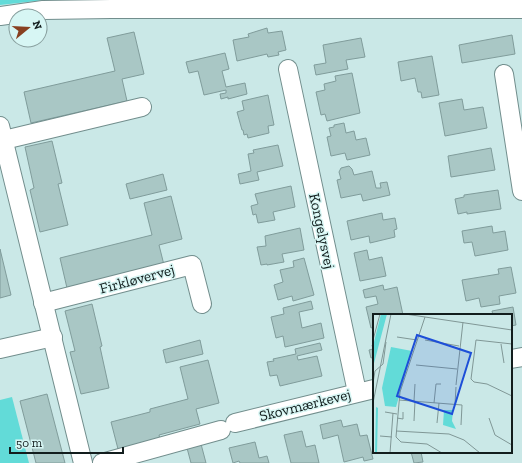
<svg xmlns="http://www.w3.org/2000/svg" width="522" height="463" font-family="'Zilla Slab',serif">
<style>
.green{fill:#62dbd8}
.building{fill:#a9c7c5;stroke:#809c9b}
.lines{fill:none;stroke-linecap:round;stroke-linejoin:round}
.minor-casing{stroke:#728e8d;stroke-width:20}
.minor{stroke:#fff;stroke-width:18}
.labels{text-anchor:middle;stroke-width:3;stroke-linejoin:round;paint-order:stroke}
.street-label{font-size:15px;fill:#121d1d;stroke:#d7f6f4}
.inset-road{fill:none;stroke:#809796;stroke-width:1}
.view{fill:#1d4ed8;fill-opacity:0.15;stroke:#1d4ed8;stroke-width:2}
.inset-edge{fill:none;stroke:#121d1d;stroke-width:2}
</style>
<rect width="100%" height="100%" fill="#cae8e7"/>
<g class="green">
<polygon points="0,0 45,0 0,5"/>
<polygon points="12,397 29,463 0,463 0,400"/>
</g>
<g class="building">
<polygon points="267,28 268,33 282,31 286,50 278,52 279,55 268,57 267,54 237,61 233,40 249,37 248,34"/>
<polygon points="134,32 144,74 122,79 127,101 31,123 24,92 115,71 107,38"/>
<polygon points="512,35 515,54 462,63 459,45"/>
<polygon points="361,38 365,57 346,60 348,69 316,75 314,65 326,63 323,45"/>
<polygon points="225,53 229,69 222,71 226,87 245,83 247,94 228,99 228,97 221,99 220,94 226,93 226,90 204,95 198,71 189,73 186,62"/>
<polygon points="432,56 439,95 422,98 421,92 418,92 415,78 401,81 398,62"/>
<polygon points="352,73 360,113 327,121 325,114 321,115 316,92 325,90 324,84 336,81 335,76"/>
<polygon points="268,95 274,125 268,126 269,133 248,138 247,134 244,135 243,130 242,130 237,112 244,110 242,101"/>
<polygon points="462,99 464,110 483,107 487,128 445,136 439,103"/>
<polygon points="344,123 346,133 354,131 356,140 366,138 370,155 347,160 345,153 331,156 327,137 331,136 329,128 334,127 334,125"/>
<polygon points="52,141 62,183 58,184 68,225 40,232 30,190 34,188 25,147"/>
<polygon points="278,145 283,166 257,172 259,180 240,184 238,174 251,171 248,154 254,153 253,150"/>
<polygon points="491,148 495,170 451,177 448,156"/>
<polygon points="349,166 352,169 354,175 372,171 376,188 381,188 380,183 387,182 390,195 363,201 361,194 341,198 337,180 341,179 339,172 341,168"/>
<polygon points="163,174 167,190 130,199 126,184"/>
<polygon points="291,186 295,207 273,212 275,220 258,223 256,214 253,215 251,206 258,204 255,194"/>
<polygon points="498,190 501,209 467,214 467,212 458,214 455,199 464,197 464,195"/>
<polygon points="171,196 182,239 159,245 164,265 67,288 60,258 152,235 144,203"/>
<polygon points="382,213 383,220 395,218 397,229 394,230 395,237 370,243 369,236 351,240 347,221"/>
<polygon points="492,226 493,233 505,231 508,250 475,256 472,242 464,243 462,231"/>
<polygon points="300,228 304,250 282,254 284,262 267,265 267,264 261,265 257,247 266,246 265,236"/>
<polygon points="0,249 11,295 0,298"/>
<polygon points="367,250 369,260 382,257 386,276 360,281 354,253"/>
<polygon points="304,258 314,295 293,301 292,296 278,300 274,285 283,282 280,270 294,267 293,261"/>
<polygon points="511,267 516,293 499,296 500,304 481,307 479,298 466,301 462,280 499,274 498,269"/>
<polygon points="383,285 384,290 397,287 403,315 374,315 374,327 371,328 366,307 378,304 376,296 365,298 363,290"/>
<polygon points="311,301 313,309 299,312 302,328 321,323 324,338 285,347 283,336 276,338 271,317 284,314 283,308"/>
<polygon points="92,304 102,346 100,347 109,388 81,394 70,352 75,351 65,311"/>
<polygon points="513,307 516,325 511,326 511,315 493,315 492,311"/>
<polygon points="200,340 203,354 166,363 163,350"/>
<polygon points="320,343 322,350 297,356 298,360 317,356 322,376 280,386 277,375 270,376 267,362 274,361 273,359 296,354 295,349"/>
<polygon points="374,344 374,357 371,358 369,350 373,349 372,345"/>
<polygon points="208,360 219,403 196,409 200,424 159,435 160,439 118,449 111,422 150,412 150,409 188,399 180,367"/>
<polygon points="47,394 65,463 36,463 20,401"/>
<polygon points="341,420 343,427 357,424 360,436 367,435 373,459 364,461 363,457 344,462 338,435 323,439 320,425"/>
<polygon points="302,431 306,447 315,445 319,463 291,463 284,435"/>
<polygon points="255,442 259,458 267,456 269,463 240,463 239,461 233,463 229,448"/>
<polygon points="201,444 206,463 191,463 187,448"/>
<polygon points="411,452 421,452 423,462 414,463"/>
</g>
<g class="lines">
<g class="minor-casing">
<g id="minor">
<polyline points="0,16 43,10 111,9 522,9"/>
<polyline points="288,69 357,392"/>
<polyline points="504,74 522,191"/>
<polyline points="0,126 83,463"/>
<polyline points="4,140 142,107"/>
<polyline points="43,303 192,265 202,304"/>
<polyline points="0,349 53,337"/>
<polyline points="511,359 522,357"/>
<polyline points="235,423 374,389"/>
<polyline points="102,463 221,430"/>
</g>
</g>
<use href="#minor" class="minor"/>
</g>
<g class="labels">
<g class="street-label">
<text transform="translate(322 231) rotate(78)" y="5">Kongelysvej</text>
<text transform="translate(137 279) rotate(-15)" y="5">Firkløvervej</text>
<text transform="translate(305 405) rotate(-14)" y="5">Skovmærkevej</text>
</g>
</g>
<g transform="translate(373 314)">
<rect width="139" height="139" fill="#cae8e7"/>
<path d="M8 0H14L0 53V32ZM18 33 39 37 23 93 12 92 9 74ZM3 93 5 94 4 139H2ZM71 96H80L79 107 83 115 70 111Z" fill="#62dbd8"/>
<path class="inset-road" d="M32 0 139 16M52 3 27 78 23 123 28 128 54 130 69 139M24 23 44 26M0 26 7 0M52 26 86 32M128 30 131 49M139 30 103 26 98 65 101 68 114 70 139 82M43 51 84 55M0 69 2 57 10 50 13 28M83 71 90 8M26 86 89 91 88 111M41 87 42 70M0 89 18 0M61 89 63 70H68M82 90 83 73M12 98 24 100M24 104 30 105V98M116 104 122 121 139 131M41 107 42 87M64 109 66 89M23 117 76 120 91 126 107 139M7 122 19 123M17 139 20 99"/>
<path class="view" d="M44 21 98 39 79 100 24 82Z"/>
<rect width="139" height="139" class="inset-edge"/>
</g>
<g transform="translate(28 28) rotate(72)"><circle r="19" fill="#d7f6f4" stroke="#889f9e"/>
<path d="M0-3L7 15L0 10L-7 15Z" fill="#884021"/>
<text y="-6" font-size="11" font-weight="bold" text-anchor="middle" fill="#121d1d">N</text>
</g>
<path d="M10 447v6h113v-6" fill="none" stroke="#121d1d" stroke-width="2"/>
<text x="16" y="447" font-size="12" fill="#121d1d" stroke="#d7f6f4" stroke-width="3" paint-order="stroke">50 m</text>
</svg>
